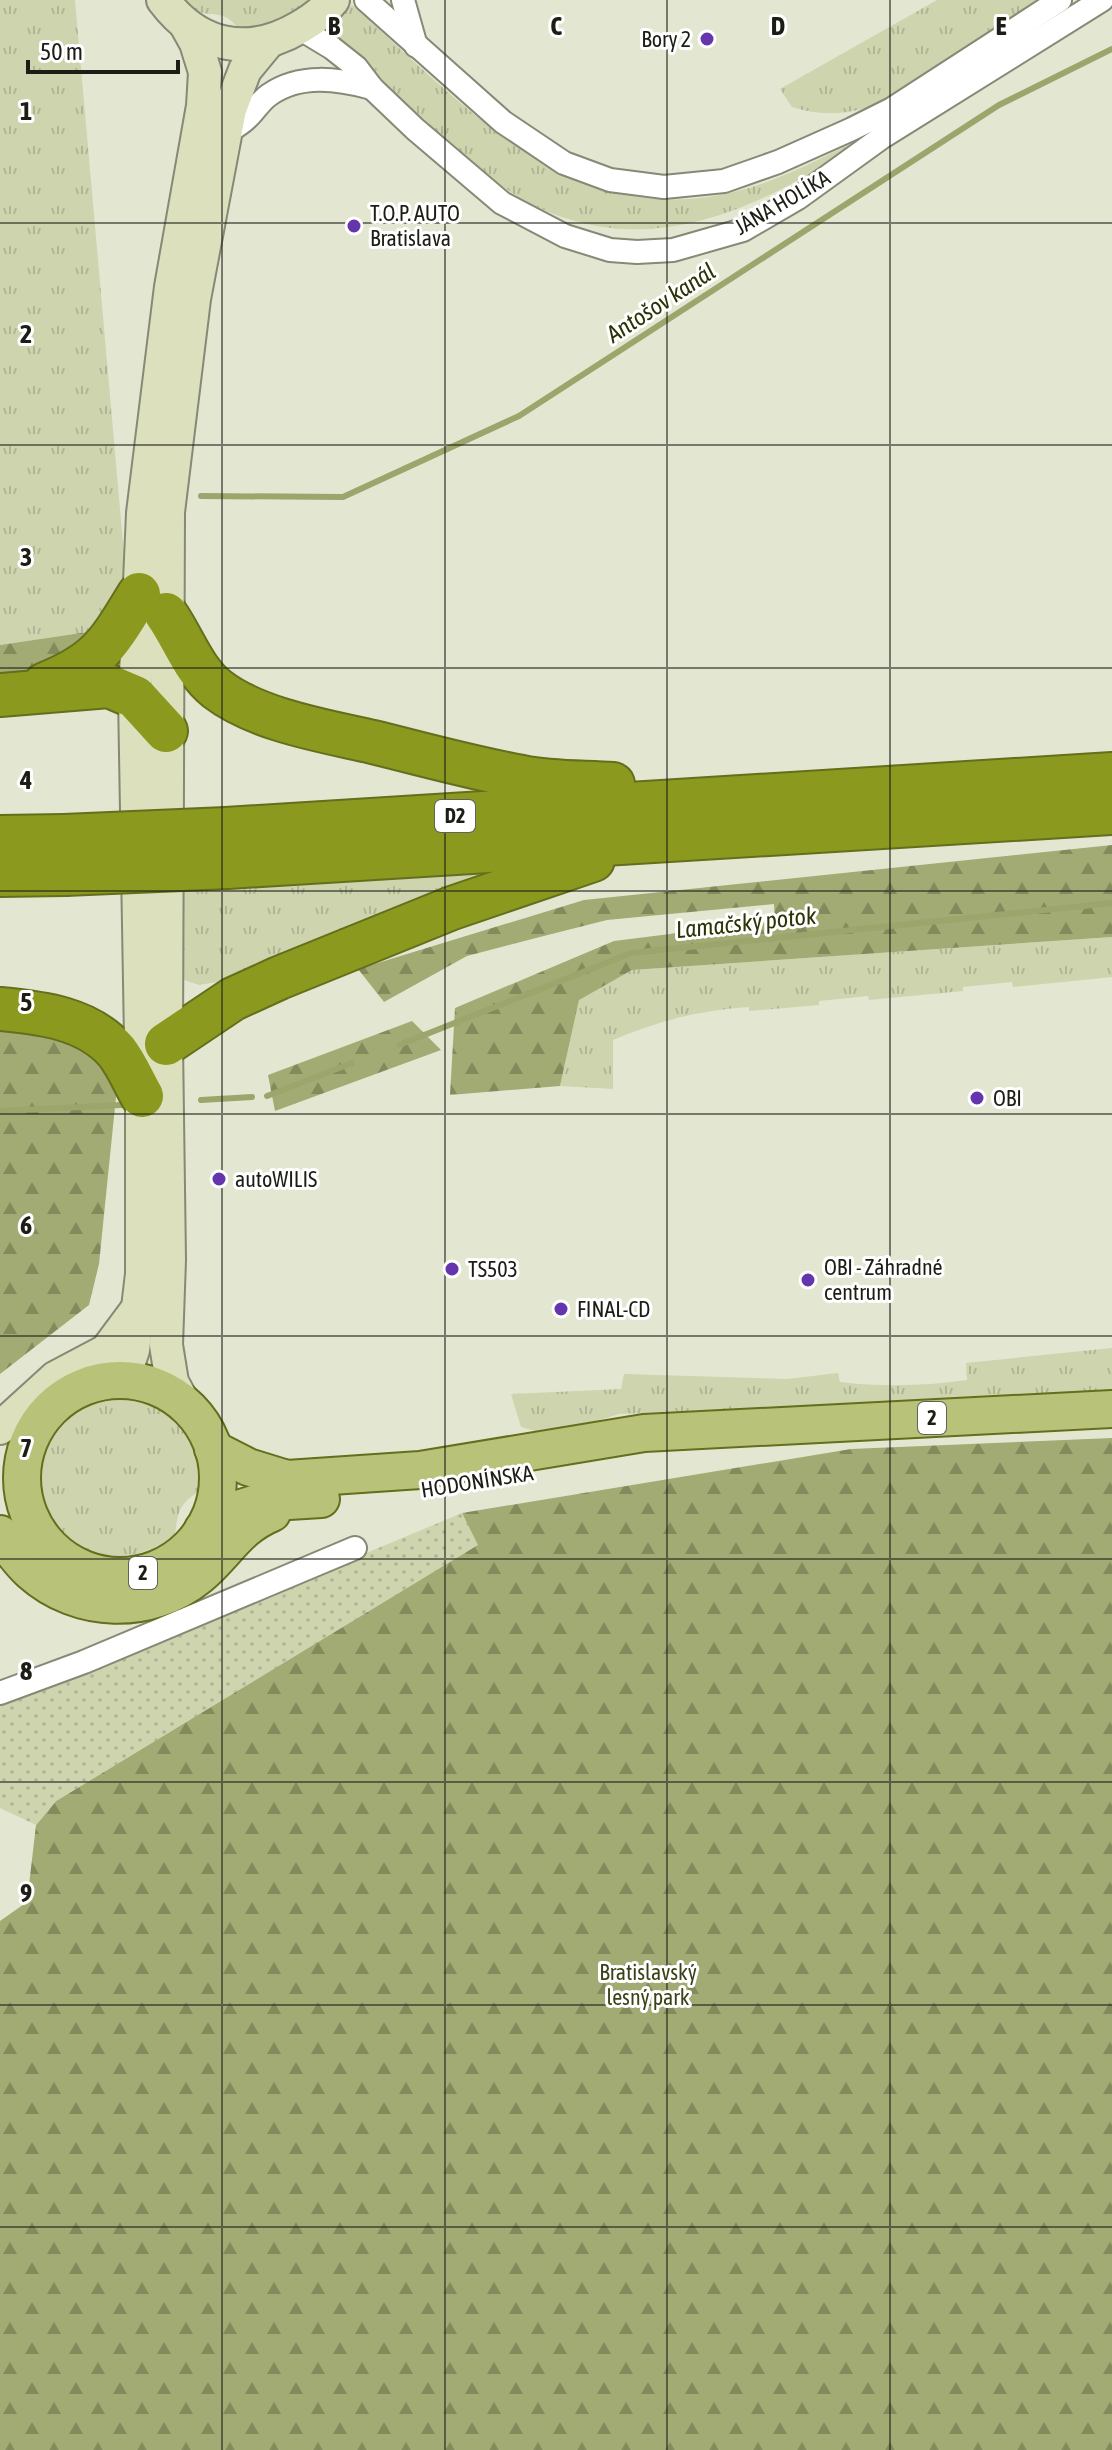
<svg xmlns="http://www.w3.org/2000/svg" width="1112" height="2450" font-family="'Asap Condensed',sans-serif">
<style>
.grass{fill:url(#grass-tufts)}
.forest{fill:url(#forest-firs)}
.garden{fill:url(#garden-dots)}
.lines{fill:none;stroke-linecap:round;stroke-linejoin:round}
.stream{stroke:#9ba56c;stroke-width:6}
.minor-casing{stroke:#858975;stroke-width:26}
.secondary-casing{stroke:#858975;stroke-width:36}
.primary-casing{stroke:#646e1c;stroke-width:40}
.motorway-casing{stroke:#646e1c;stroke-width:46}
.minor{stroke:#fff;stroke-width:22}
.secondary{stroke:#dce0bc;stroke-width:32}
.primary{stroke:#b9c279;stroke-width:36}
.motorway{stroke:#8b991f;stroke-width:42}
.motorway-bridge-casing{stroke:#646e1c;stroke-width:46;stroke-linecap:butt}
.motorway-bridge{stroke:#8b991f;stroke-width:42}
.grid{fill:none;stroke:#1c1e15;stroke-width:2;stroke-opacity:0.55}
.poi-dot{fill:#6435ad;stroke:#fff;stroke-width:3}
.labels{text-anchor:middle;stroke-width:6;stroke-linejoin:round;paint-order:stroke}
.shield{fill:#fff;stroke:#60625b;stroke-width:2}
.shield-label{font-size:20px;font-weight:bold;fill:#1c1e15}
.poi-label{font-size:22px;fill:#1c1e15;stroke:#fff;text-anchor:start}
.street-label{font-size:22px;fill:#1c1e15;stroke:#fff}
.park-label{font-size:22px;fill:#3c4217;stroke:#fff}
.water-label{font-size:24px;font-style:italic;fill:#2d3305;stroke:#fff}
.grid-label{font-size:26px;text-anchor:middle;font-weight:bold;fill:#1c1e15;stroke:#fff;stroke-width:6;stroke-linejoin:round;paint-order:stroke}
</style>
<defs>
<pattern id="grass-tufts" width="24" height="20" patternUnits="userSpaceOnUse" patternTransform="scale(2)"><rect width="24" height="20" fill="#cdd4ae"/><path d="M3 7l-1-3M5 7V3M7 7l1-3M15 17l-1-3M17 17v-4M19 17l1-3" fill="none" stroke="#afb695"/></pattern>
<pattern id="forest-firs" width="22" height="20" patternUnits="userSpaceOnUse" patternTransform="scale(2)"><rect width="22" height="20" fill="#a2ab73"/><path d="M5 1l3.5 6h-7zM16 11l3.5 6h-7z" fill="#838b5d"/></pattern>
<pattern id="garden-dots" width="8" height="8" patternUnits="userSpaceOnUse" patternTransform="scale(2)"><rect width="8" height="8" fill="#cdd4ae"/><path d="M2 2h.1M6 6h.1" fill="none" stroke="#afb695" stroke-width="1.8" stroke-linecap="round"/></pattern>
</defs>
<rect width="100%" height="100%" fill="#e3e7d1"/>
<g class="grass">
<polygon points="0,0 75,0 126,577 101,630 0,645"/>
<path d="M182 0H310C288 15 267 25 240 30 222 9 222 18 199 12 193 10 187 4 182 0Z"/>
<path d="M937 0H1048L897 95C862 113 830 119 792 107L780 89Z"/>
<path d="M352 5C462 102 570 232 734 192 775 182 814 162 852 143H858C776 199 673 251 572 220 540 211 512 194 486 175L326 32Z"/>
<polygon points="504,873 235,979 199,985 181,979 178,892"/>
<path d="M1112 937V977L1013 987 1012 982 963 987V991L869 1000 868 996 819 1001V1005L749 1011V1007C695 1011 662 1020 613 1040V1089L560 1086 579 999 632 970Z"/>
<path d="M1112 1348V1391L1073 1395 619 1414 550 1435 521 1427 511 1394 621 1389 624 1374 787 1379 838 1373 840 1382C881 1387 926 1386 967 1380L966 1363Z"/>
<path d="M124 1387C177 1398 209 1434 201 1490 179 1504 178 1511 175 1535 90 1600 0 1501 56 1427 74 1407 102 1402 124 1387Z"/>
</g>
<g class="forest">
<polygon points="101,630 67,665 0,682 0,645"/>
<polygon points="1112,845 1112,937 632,970 579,1000 560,1086 450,1095 455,1008 614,941 775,921 774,904 607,920 536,938 467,956 384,1002 358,969 584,900"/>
<polygon points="0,1021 85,1044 117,1087 99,1264 89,1305 0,1374"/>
<polygon points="412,1021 441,1050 275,1111 268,1075"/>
<polygon points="1112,1438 1112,2450 0,2450 0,1921 27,1902 36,1825 56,1801 477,1545 462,1513 851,1449"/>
</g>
<polygon class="garden" points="462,1513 478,1545 56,1801 36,1825 0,1808 0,1706"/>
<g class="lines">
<g class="stream">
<polyline points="201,496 343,497 519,416 999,105 1112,49"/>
<polyline points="399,1045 631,953 1112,903"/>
<polyline points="267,1096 352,1063"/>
<polyline points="201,1100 252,1097"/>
<polyline points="0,1111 121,1105"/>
</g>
<g class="minor-casing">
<g id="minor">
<polyline points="366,0 503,122 564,163 610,180 664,187 724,181 778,162 852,129 892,109 1060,0"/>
<polyline points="403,0 416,46"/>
<polyline points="299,28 332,48 356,67 372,88 415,129 502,203 565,236 610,250 637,252 673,250 743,230 798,198 881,138 1102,0"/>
<path d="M227 132C234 128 241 124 247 118 255 111 260 101 269 95 300 73 338 79 372 88"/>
<polyline points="0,1693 84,1662 355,1548"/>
</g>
</g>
<g class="secondary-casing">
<g id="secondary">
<path d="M163 0C199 48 249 57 300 27 312 20 324 12 333 0"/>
<polyline points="117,1380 128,1365 133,1350 142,1274 142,1096 135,697 143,513 171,287 203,106 205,72 196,43 186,25"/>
<polyline points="184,1404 172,1382 166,1345 169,1260 166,1044 168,512 194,299 230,109 245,70 268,42"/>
<polyline points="0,1428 55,1378 106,1351 135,1312"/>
</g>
</g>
<g class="primary-casing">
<g id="primary">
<circle cx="120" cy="1478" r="98"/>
<polyline points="213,1449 248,1467 287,1479 420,1470 644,1433 1112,1409"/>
<polyline points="203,1529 238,1509 257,1503 321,1499"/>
<path d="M0 1534C9 1547 19 1561 31 1572 78 1614 150 1616 199 1576 227 1553 236 1528 272 1513"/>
</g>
</g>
<g class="motorway-casing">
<g id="motorway">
<path d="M166 614C183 638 193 670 217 689 257 720 325 731 373 742 422 754 472 768 522 777 551 783 583 782 613 784"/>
<path d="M45 684C100 662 109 643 139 594"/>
<polyline points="0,695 109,686 135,697 166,731"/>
<polyline points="226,829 1112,774"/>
<polyline points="0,837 64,836"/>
<polyline points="228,867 1112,813"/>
<polyline points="0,875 65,874"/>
<path d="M0 1009C42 1013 88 1018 117 1052 127 1065 134 1082 142 1096"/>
<polyline points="166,1044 233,999 279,978 452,908 593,860"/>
</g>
</g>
<use href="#minor" class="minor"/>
<use href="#secondary" class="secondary"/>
<use href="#primary" class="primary"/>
<use href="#motorway" class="motorway"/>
<g class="motorway-bridge-casing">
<g id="motorway-bridge">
<polyline points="64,836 226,829"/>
<polyline points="65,874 228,867"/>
</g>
</g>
<use href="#motorway-bridge" class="motorway-bridge"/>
</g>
<path class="grid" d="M222 0V2450M445 0V2450M667 0V2450M890 0V2450M0 223H1112M0 445H1112M0 668H1112M0 891H1112M0 1114H1112M0 1336H1112M0 1559H1112M0 1782H1112M0 2005H1112M0 2227H1112"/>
<g class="poi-dot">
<circle cx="707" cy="39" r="8"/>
<circle cx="354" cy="226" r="8"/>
<circle cx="977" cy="1098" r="8"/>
<circle cx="219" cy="1179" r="8"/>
<circle cx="452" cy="1269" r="8"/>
<circle cx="808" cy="1280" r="8"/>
<circle cx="561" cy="1309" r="8"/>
</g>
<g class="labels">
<g class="shield">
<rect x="435" y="800" width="40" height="32" rx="6"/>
<rect x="918" y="1402" width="28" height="32" rx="6"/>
<rect x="129" y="1557" width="28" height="32" rx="6"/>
</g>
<g class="shield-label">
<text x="455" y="823">D2</text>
<text x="932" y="1425">2</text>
<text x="143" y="1580">2</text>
</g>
<g class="poi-label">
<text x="691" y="47" text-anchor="end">Bory 2</text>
<text x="370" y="221">T.O.P. AUTO<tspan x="370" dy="25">Bratislava</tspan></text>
<text x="993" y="1106">OBI</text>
<text x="235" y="1187">autoWILIS</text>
<text x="824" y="1275">OBI - Záhradné<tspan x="824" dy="25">centrum</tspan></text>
<text x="468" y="1277">TS503</text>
<text x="577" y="1317">FINAL-CD</text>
</g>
<g class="street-label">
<text transform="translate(782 202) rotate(-30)" y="8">JÁNA HOLÍKA</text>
<text transform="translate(477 1481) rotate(-9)" y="8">HODONÍNSKA</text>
</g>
<g class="park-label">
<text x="648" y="1980">Bratislavský<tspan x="648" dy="25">lesný park</tspan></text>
</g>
<g class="water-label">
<text transform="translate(661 303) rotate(-33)" y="8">Antošov kanál</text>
<text transform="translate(746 923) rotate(-6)" y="8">Lamačský potok</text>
</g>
</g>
<g class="grid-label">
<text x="334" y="35">B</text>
<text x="556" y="35">C</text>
<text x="778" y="35">D</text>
<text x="1001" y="35">E</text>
<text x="26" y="120">1</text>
<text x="26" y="343">2</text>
<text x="26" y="566">3</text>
<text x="26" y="789">4</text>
<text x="26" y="1011">5</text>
<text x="26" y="1234">6</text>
<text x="26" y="1457">7</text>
<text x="26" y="1680">8</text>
<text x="26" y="1902">9</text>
</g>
<path d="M28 60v12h150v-12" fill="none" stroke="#1c1e15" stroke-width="4"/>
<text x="40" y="60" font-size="24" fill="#1c1e15" stroke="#ffffff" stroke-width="6" paint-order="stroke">50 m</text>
</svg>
